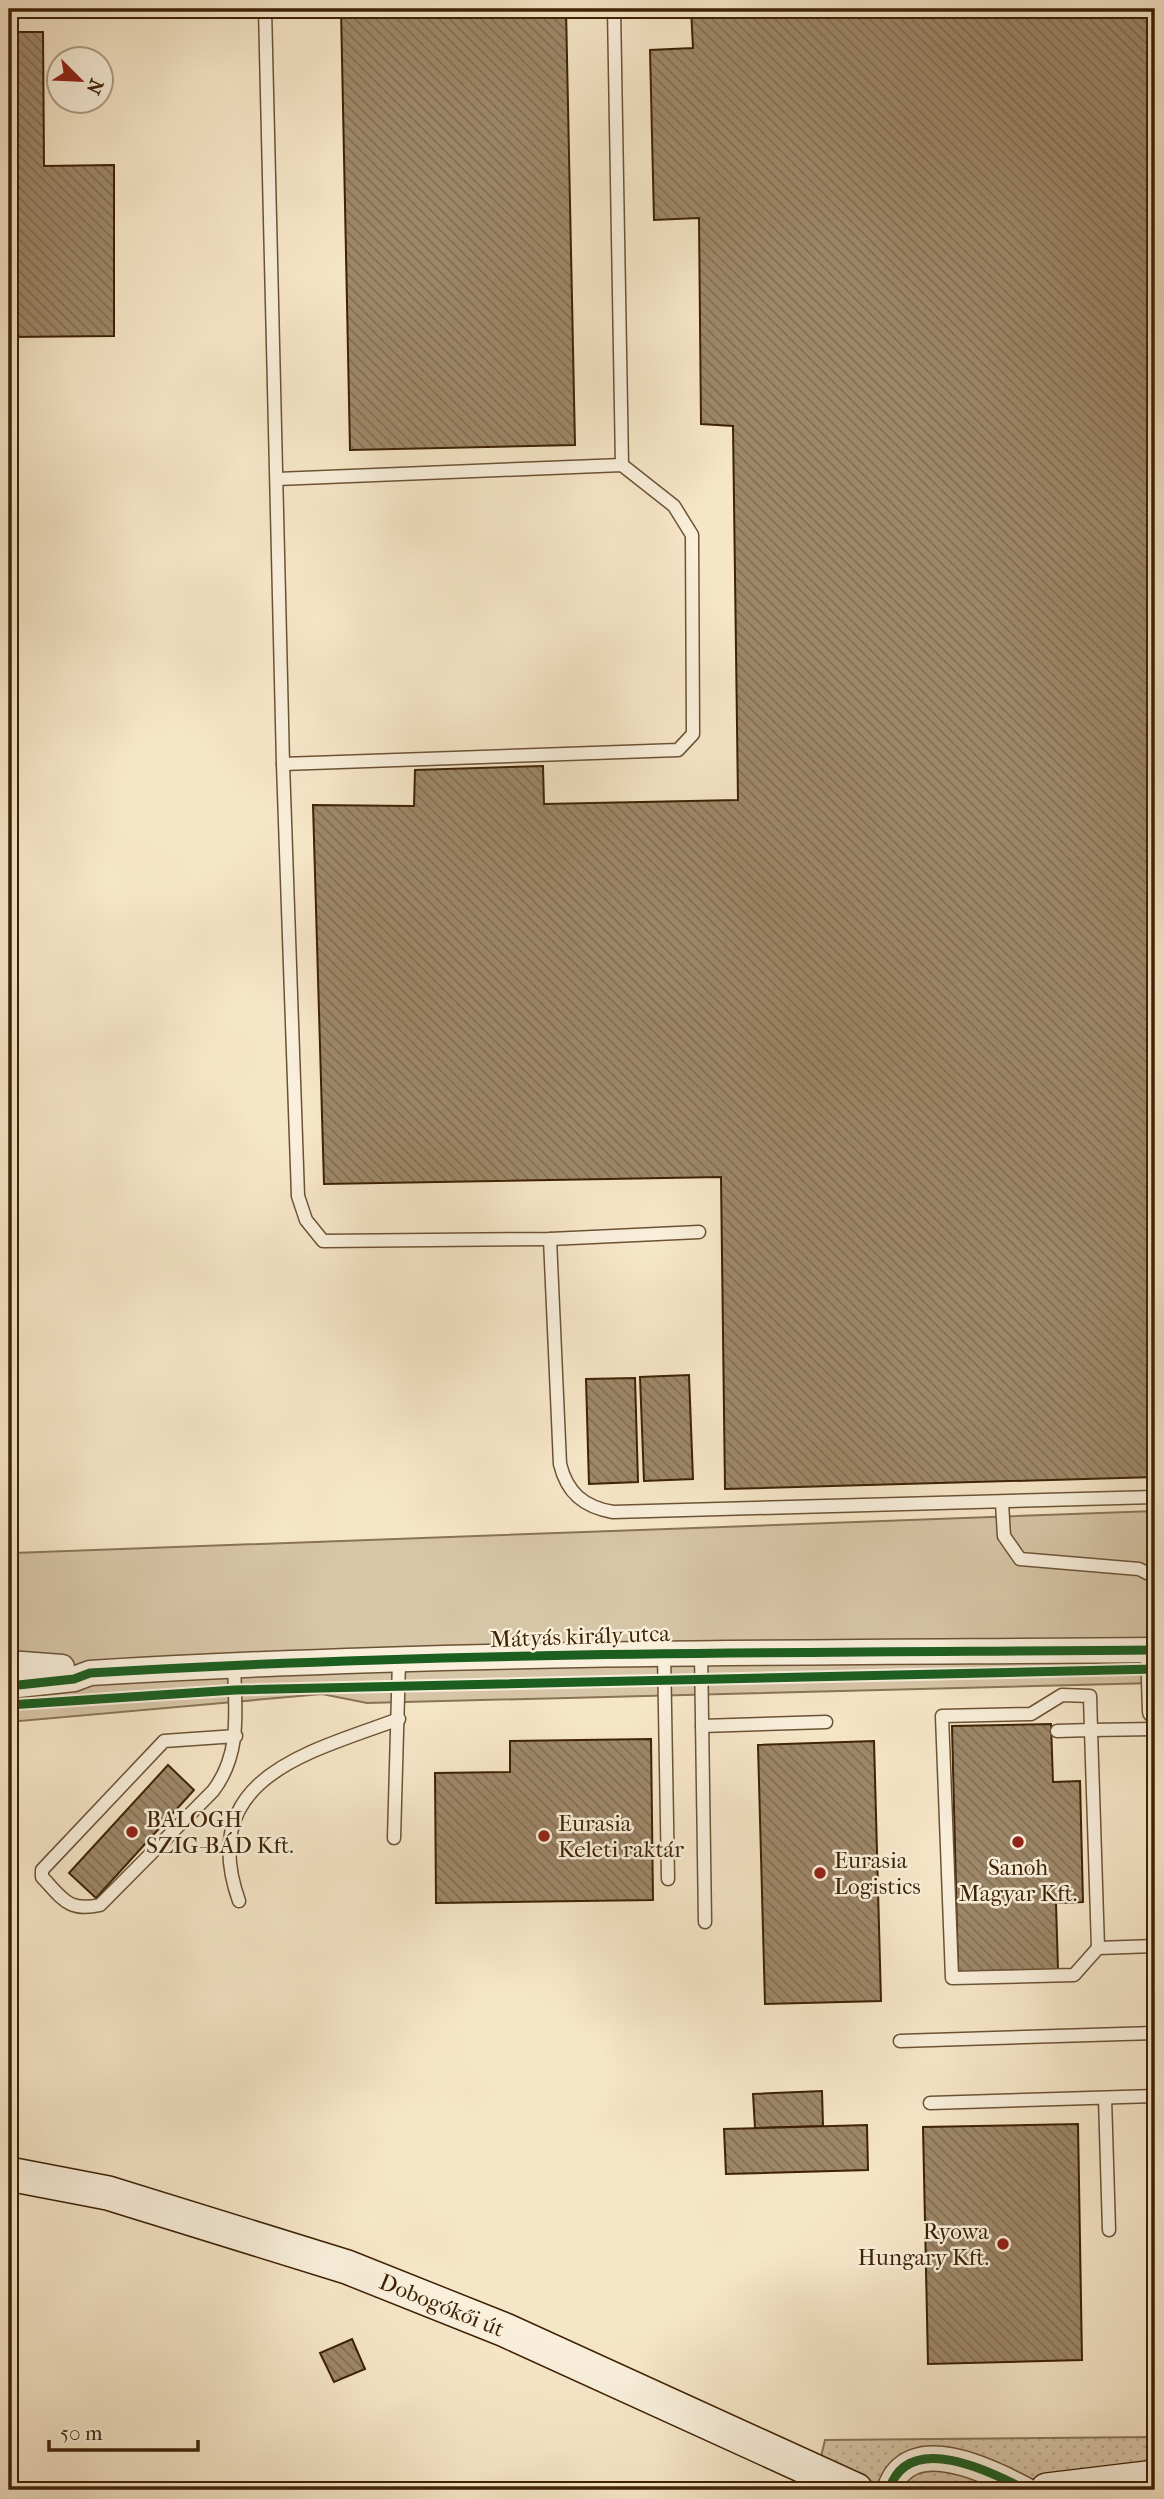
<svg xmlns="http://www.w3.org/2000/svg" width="1164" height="2499" font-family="'IM FELL French Canon',serif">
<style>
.grass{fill:#d7c5a7;stroke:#8a7456;stroke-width:2}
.park{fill:url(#park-dots);stroke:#8a7456;stroke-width:2}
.building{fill:url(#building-back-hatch);stroke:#3e2204;stroke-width:2}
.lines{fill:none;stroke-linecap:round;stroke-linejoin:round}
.service-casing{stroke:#6c5335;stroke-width:15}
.minor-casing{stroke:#6c5335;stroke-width:27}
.secondary-casing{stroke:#3e2204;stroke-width:36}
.service{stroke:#f9efdb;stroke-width:12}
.minor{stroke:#f9efdb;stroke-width:24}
.secondary{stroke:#f9efdb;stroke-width:33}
.cycleway-casing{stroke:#f9efdb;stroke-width:13}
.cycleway{stroke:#1b5e20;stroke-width:9}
.poi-dot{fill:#8f2418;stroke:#f9efdb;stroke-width:2.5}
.labels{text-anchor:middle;stroke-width:5;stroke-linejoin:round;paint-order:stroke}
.street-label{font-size:23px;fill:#3e2204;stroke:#f9efdb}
.poi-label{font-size:23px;fill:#3e2204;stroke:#f9efdb;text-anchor:start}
</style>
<defs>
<pattern id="park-dots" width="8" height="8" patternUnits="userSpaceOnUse" patternTransform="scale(1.75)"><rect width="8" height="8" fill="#d7c5a7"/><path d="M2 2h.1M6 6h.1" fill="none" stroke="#baa98e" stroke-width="1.8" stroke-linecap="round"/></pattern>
<pattern id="building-back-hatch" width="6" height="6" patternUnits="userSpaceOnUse" patternTransform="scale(1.75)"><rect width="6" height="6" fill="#9e886a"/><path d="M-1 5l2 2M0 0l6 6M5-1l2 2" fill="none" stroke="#826f55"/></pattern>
</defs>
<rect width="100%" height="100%" fill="#f6e6c8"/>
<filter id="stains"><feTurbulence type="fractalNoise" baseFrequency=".00286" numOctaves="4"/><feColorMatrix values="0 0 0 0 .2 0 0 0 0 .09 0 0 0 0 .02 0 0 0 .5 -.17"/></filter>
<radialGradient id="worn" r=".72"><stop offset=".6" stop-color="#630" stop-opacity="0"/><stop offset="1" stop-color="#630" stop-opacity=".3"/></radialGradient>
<polygon class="grass" points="9,1205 14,1553 1155,1511 1155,1683 367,1703 322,1694 9,1722"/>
<polygon class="park" points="1155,2437 1155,2490 813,2490 825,2440"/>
<g class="building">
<polygon points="341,9 566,9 575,445 350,450"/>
<polygon points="691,9 1155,9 1155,1477 725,1489 721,1177 324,1184 313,805 414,806 415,770 543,766 544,804 738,800 733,426 701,424 699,218 654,220 650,50 693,48"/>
<polygon points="9,32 43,32 44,166 114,165 114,336 9,337"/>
<polygon points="689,1375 693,1479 644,1481 640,1377"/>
<polygon points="635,1378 638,1482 589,1484 586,1379"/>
<polygon points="1051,1724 1053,1782 1080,1781 1083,1902 1056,1903 1058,1970 958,1973 952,1726"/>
<polygon points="651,1739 653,1900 436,1903 435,1773 510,1772 510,1741"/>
<polygon points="874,1741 881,2001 765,2004 758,1745"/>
<polygon points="168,1765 194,1790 96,1898 69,1873"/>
<polygon points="822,2091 823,2126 755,2128 753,2094"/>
<polygon points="1078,2124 1082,2360 928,2364 923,2127"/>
<polygon points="867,2125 868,2170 726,2174 724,2129"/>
<polygon points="352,2339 365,2369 334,2382 320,2353"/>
</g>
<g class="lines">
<g class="service-casing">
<g id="service">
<polyline points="265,9 283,764 298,1196 306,1220 323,1241 550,1239 699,1232"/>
<polyline points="614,9 622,465"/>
<polyline points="277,479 622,465 674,506 692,535 693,734 678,750 283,764"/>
<path d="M550 1239 560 1464C567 1493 584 1507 613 1512L1155 1497"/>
<polyline points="1002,1503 1004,1536 1020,1559 1139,1569 1155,1577 1153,1650"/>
<polyline points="701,1651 705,1922"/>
<polyline points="664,1652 668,1879"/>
<path d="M234 1664C235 1710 242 1753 213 1791L100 1905C68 1912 63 1899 42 1877V1870L164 1741 236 1736"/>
<polyline points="702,1726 826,1722"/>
<polyline points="1155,1729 1091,1730 1090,1696 1062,1695 1031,1714 942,1716 952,1978 1074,1975 1098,1948 1155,1946"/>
<polyline points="1057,1731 1091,1730 1098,1948"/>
<polyline points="394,1838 399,1661"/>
<path d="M239 1901C195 1777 310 1752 399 1719"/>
<polyline points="900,2041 1155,2033"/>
<polyline points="1105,2098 1109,2230"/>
<polyline points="930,2103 1155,2096"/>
</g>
</g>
<g class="minor-casing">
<g id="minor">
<polyline points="1153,1650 1155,1711"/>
<polyline points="9,1663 62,1667"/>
<path d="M9 1686 74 1679 90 1673C445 1651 800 1653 1155 1650"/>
<path d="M889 2490C908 2430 990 2471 1026 2490"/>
</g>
</g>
<g class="secondary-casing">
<g id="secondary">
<polyline points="9,2174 108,2193 347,2267 505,2330 856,2490"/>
<polyline points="1047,2490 1155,2477"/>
</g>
</g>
<use href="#service" class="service"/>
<use href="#minor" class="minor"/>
<use href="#secondary" class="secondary"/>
<g class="cycleway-casing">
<g id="cycleway">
<path d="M9 1686 74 1679 90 1673C445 1651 800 1653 1155 1650"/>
<polyline points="9,1705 235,1690 1155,1669"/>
<path d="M889 2490C908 2430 990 2471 1026 2490"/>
</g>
</g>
<use href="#cycleway" class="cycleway"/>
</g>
<g class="poi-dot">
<circle cx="132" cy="1832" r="7"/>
<circle cx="544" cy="1836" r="7"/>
<circle cx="1018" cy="1842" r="7"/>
<circle cx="820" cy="1873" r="7"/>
<circle cx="1003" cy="2244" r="7"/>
</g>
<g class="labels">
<g class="street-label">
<text transform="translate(580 1636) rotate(-2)" y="8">Mátyás király utca</text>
<text transform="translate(442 2305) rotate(22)" y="8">Dobogókői út</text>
</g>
<g class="poi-label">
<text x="146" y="1827">BALOGH<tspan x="146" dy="26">SZIG-BÁD Kft.</tspan></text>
<text x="558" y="1831">Eurasia<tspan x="558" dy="26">Keleti raktár</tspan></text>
<text x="834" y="1868">Eurasia<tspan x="834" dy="26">Logistics</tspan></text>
<text x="1018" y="1875" text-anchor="middle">Sanoh<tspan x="1018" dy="26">Magyar Kft.</tspan></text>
<text x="989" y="2239" text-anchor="end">Ryowa<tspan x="989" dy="26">Hungary Kft.</tspan></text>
</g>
</g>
<rect width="1164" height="2499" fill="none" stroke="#f6e6c8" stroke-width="35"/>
<rect x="10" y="10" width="1143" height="2478" fill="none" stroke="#3e2204" stroke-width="3.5"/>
<rect x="18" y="18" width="1129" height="2464" fill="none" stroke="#3e2204" stroke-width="2"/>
<g transform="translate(80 80) rotate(114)"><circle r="33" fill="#f9efdb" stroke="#ae9d85" stroke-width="2"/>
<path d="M0-5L12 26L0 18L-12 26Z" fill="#8f2418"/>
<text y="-10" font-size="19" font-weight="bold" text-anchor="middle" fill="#3e2204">N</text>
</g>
<path d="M49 2440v10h149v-10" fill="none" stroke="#3e2204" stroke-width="3.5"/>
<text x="60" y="2440" font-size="21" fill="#3e2204" stroke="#f9efdb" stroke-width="5" paint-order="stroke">50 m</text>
<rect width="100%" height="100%" filter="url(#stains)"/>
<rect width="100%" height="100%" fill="url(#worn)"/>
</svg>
